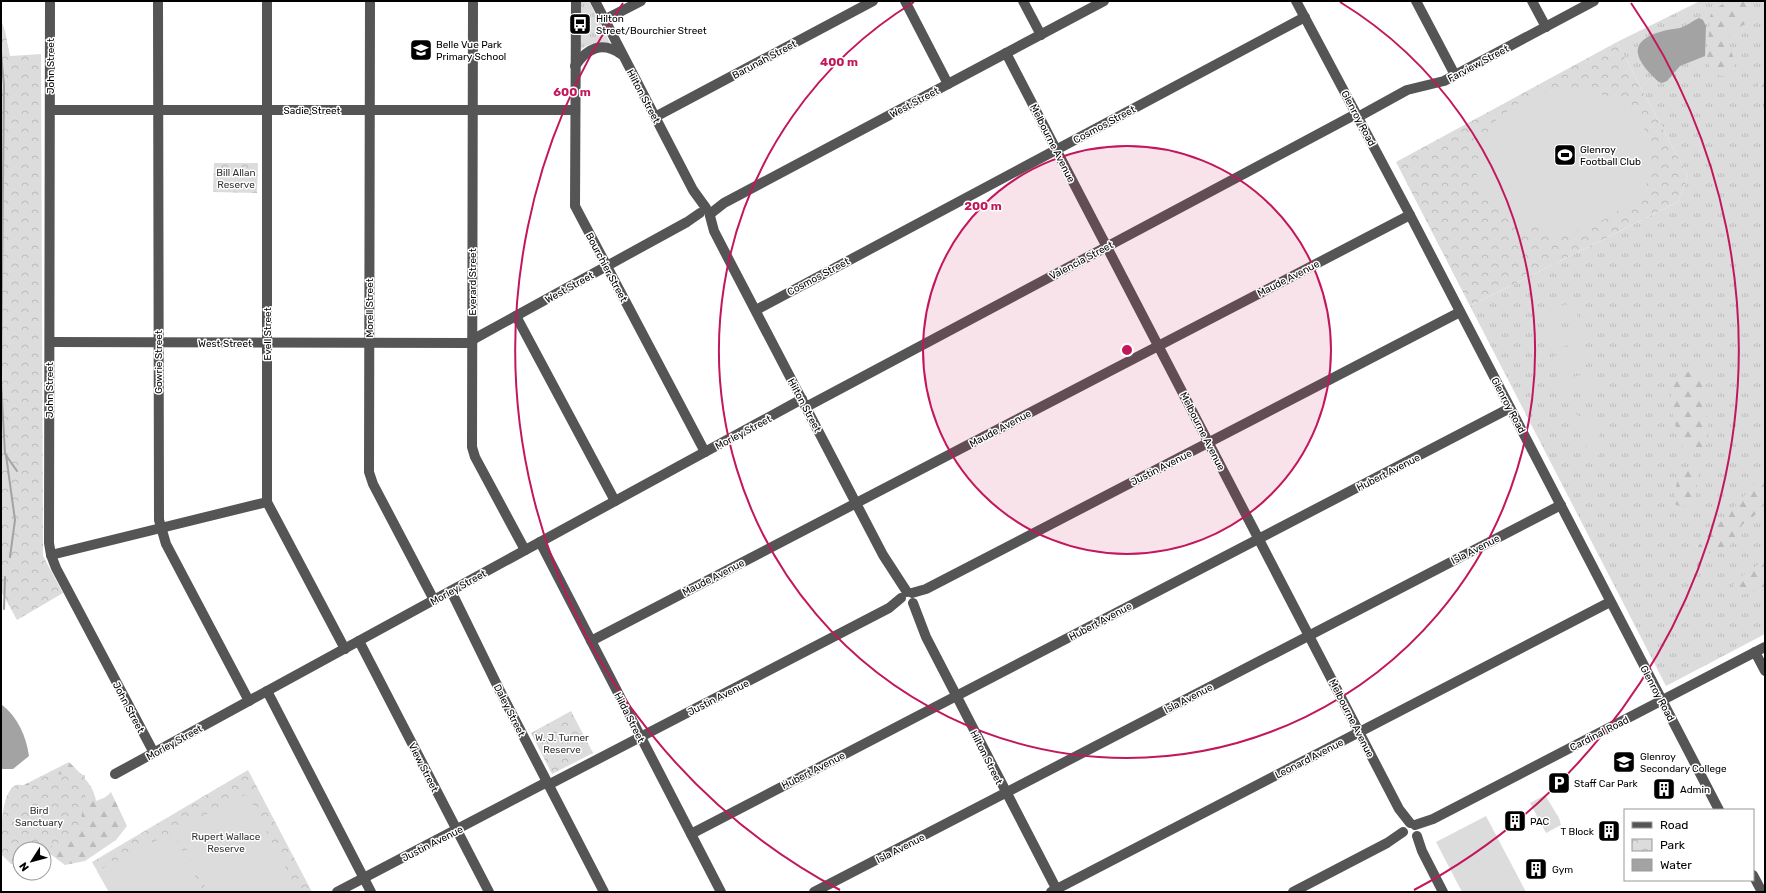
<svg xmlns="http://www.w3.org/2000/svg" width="1766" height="893" font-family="Rubik,sans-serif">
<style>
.grass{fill:url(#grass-tufts)}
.forest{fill:url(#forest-firs)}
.park{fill:url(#park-crowns)}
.pitch{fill:#dcdcdc}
.water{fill:#a3a3a3}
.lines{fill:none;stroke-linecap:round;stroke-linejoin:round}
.stream{stroke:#a3a3a3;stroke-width:2}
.minor{stroke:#555;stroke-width:10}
.ring{fill:none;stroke:#c2185b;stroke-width:2}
.labels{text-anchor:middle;stroke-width:3;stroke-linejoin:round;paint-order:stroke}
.poi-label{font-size:10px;fill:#000;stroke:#fff;text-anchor:start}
.street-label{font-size:10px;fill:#000;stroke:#fff}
.park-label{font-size:10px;fill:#333;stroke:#fff}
.centre{fill:#c2185b;stroke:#fff;stroke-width:2}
.ring-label{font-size:12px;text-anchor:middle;font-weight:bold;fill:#c2185b;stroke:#fff;stroke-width:3;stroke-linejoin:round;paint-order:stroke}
</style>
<defs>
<pattern id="grass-tufts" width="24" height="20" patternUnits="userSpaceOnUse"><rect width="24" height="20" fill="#dcdcdc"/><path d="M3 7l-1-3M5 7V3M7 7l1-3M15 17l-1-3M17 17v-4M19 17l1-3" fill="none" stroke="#bbb"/></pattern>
<pattern id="forest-firs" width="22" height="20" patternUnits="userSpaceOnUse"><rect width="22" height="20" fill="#dcdcdc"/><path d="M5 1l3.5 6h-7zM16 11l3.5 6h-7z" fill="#bbb"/></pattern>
<pattern id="park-crowns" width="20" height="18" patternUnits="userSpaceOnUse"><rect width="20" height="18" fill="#dcdcdc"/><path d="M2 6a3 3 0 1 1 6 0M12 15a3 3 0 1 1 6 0" fill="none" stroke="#bbb"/></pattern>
</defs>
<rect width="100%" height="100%" fill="#fff"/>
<g class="grass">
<path d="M580 1H589L611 45C598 42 591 42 580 50Z"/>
<polygon points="1700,1 1765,1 1765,634 1666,686 1470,306 1678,202 1688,176 1617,42"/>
</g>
<g class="forest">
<path d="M1743 1 1751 8 1748 23C1743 26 1735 28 1731 32 1725 39 1733 56 1736 63 1728 77 1727 79 1711 72L1707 58 1710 16 1715 9 1726 2Z"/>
<path d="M1763 78H1765V111C1761 100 1752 86 1763 78Z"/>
<path d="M1698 368 1702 372C1703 381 1703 389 1704 398 1706 415 1713 429 1705 447L1694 452 1685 449 1681 444C1675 424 1666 398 1674 378Z"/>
<path d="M1695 469 1698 473 1695 506 1691 508 1676 505 1674 502C1677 485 1674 472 1695 469Z"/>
<polygon points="1765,479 1765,504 1755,515 1742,525 1730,546 1724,550 1714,550 1705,556 1706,560 1702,565 1698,567 1691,560 1699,545 1755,484"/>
<polygon points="1765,560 1765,586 1754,592 1740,595 1734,589 1733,585 1736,580"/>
<path d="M69 762C80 773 94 785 96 801L106 797 111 792 127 826 116 840 85 861 65 865 45 850 44 834 12 791Z"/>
</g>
<g class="park">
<polygon points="1,20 5,31 10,56 41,54 43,556 63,593 17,620 1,591"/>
<polygon points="1617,42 1688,176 1678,202 1470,306 1396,162"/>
<polygon points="214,163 258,163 257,193 213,192"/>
<polygon points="571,711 593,753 552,774 531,733"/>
<polygon points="248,770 312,892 109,892 92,862"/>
<path d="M48 774 85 775C84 789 85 823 74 833 66 840 53 845 44 850V849H20V864H11L1 854C1 837 0 792 16 785 20 784 25 786 29 785 36 783 42 778 48 774Z"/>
</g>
<g class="pitch">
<polygon points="1572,90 1598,93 1631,108 1642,123 1649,141 1652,163 1647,183 1633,202 1596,224 1573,232 1552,231 1529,226 1505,215 1487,197 1477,175 1479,147 1492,124 1515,105 1542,93"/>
<polygon points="1575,303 1578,318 1548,325 1544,309"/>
<polygon points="1580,327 1583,342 1553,349 1549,334"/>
<polygon points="1585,349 1588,364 1558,371 1554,356"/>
<polygon points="1590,373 1593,388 1563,395 1560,380"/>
<polygon points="1574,409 1577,415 1585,420 1591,415 1595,418 1602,450 1595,460 1586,458 1588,449 1571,416 1568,414"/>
<polygon points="247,794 298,892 208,892 176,829"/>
<polygon points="1545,795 1559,818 1561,825 1546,833 1530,803"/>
<polygon points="1486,816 1526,892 1462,892 1436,842"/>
<polygon points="173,832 203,892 109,892 97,871"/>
</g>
<g class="water">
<path d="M1699 18 1703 20 1706 26 1705 56 1680 66 1667 81 1662 83 1659 82C1633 58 1626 40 1667 30 1671 29 1676 29 1680 28 1687 26 1692 21 1699 18Z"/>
<path d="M1 704C18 717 26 736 29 756L13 769H1Z"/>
</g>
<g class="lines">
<g class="stream">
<polyline points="1,52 4,85 1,381 5,454 17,471"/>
<polyline points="6,455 15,520 10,557"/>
<polyline points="4,609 5,577"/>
</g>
<g class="minor">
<polyline points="50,1 49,543 51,555 56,568 154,753"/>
<polyline points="158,1 159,520 166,544 249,701"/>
<polyline points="267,1 267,502 345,649"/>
<polyline points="370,1 369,472 373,484 434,600"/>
<polyline points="473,1 472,447 475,457 525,550"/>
<polyline points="576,1 575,206 705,452"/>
<polyline points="595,1 693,190 706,208"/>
<polyline points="905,1 948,84"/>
<polyline points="1023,1 1041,35"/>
<polyline points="1296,1 1410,215 1719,810"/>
<polyline points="1416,1 1455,75"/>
<polyline points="1532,1 1546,27"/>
<polyline points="604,20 641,1"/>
<polyline points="1006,53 1399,809 1410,823"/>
<path d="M575 66C587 48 602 41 621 54"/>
<polyline points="50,110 575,110"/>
<polyline points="655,117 873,1"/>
<polyline points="1358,117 1407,90 1444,81 1594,1"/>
<polyline points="710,214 724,203 1104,1"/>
<polyline points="710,216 714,231 730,262 883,555 907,592"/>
<polyline points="756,310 1305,17"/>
<polyline points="516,316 615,501"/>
<polyline points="472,340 687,222 700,213"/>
<polyline points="50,342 472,343"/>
<polyline points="806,407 1356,114"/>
<polyline points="540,542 721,892"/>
<polyline points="51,555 267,502"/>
<polyline points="451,591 499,689 604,892"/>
<polyline points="912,593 926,589 1460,312"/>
<polyline points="913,603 926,637 1058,892"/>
<polyline points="359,641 489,892"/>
<polyline points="591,641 1410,215"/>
<polyline points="1755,652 1765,671"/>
<polyline points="267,691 371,892"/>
<polyline points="115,774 802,399"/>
<polyline points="548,785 889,608 901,598"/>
<polyline points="1415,825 1433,819 1765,647"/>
<polyline points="691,834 1510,408"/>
<polyline points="1417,836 1422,851 1443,892"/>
<polyline points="1753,875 1762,892"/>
<polyline points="337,892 547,782"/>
<polyline points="814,892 1561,505"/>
<polyline points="1051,892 1610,602"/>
<polyline points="1293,892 1387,843 1403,832"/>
</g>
</g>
<circle cx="1127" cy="350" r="204" fill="#c2185b" fill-opacity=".12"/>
<g class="ring">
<circle cx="1127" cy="350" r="204"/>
<path d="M1340 2A408 408 0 1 1 914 2"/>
<path d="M840 890A612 612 0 0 1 623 3M1631 3A612 612 0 0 1 1414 890"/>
</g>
<defs>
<g id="bus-square" transform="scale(1.15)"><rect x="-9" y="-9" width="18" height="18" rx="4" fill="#000" stroke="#fff"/><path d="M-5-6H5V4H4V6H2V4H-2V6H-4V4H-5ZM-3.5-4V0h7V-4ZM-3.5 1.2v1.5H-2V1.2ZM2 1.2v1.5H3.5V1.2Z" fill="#fff"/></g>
<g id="school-square" transform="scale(1.15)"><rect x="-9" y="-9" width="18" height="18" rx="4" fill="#000" stroke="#fff"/><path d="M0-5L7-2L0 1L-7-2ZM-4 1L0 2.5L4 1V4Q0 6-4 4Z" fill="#fff"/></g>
<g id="stadium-square" transform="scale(1.15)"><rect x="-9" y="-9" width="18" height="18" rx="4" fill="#000" stroke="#fff"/><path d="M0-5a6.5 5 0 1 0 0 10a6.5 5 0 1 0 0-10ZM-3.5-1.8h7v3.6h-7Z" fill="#fff"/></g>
<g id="parking-square" transform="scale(1.15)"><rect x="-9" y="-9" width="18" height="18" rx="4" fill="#000" stroke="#fff"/><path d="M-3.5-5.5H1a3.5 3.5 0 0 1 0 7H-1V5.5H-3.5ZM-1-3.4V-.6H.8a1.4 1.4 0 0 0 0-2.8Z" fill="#fff"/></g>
<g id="building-square" transform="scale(1.15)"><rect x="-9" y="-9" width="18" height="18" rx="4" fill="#000" stroke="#fff"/><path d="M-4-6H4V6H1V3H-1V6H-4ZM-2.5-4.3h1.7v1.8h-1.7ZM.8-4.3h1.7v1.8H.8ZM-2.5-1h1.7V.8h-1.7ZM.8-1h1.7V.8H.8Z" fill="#fff"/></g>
</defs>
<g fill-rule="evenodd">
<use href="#bus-square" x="580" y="24"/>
<use href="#school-square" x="421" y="50"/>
<use href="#stadium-square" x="1565" y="155"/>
<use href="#school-square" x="1624" y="762"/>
<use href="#parking-square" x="1559" y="783"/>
<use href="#building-square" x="1664" y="789"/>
<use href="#building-square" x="1515" y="821"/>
<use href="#building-square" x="1609" y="831"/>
<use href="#building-square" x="1536" y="869"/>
</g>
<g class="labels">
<g class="poi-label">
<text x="596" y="22">Hilton<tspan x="596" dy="12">Street/Bourchier Street</tspan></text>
<text x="436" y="48">Belle Vue Park<tspan x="436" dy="12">Primary School</tspan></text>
<text x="1580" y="153">Glenroy<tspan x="1580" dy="12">Football Club</tspan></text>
<text x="1640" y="760">Glenroy<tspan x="1640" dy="12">Secondary College</tspan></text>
<text x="1574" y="787">Staff Car Park</text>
<text x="1680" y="793">Admin</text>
<text x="1530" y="825">PAC</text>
<text x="1594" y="835" text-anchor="end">T Block</text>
<text x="1552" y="873">Gym</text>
</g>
<g class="street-label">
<text transform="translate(764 59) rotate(-28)" y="4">Barunah Street</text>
<text transform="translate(1478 63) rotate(-28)" y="4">Farview Street</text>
<text transform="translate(50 66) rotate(-90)" y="4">John Street</text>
<text transform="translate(644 96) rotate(62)" y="4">Hilton Street</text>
<text transform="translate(914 102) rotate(-28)" y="4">West Street</text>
<text x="312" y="114">Sadie Street</text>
<text transform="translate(1359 118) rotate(62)" y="4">Glenroy Road</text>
<text transform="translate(1104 124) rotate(-28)" y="4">Cosmos Street</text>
<text transform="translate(1053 143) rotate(63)" y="4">Melbourne Avenue</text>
<text transform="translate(1081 260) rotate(-28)" y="4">Valencia Street</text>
<text transform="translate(607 267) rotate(62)" y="4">Bourchier Street</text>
<text transform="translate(818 276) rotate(-28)" y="4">Cosmos Street</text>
<text transform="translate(1288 278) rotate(-27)" y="4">Maude Avenue</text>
<text transform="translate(472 282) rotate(-90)" y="4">Everard Street</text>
<text transform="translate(569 287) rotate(-29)" y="4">West Street</text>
<text transform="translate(369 308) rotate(-90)" y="4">Morell Street</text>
<text transform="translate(267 334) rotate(-90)" y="4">Evell Street</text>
<text x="225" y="347">West Street</text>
<text transform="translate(158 362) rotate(-90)" y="4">Gowrie Street</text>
<text transform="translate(49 390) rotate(-90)" y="4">John Street</text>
<text transform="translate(805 405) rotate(62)" y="4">Hilton Street</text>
<text transform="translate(1509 405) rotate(62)" y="4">Glenroy Road</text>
<text transform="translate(1000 428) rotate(-28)" y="4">Maude Avenue</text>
<text transform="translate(1203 431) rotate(63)" y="4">Melbourne Avenue</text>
<text transform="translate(743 432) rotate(-28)" y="4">Morley Street</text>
<text transform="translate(1161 467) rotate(-27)" y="4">Justin Avenue</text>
<text transform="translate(1388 472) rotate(-27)" y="4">Hubert Avenue</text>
<text transform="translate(1475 549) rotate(-27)" y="4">Isla Avenue</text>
<text transform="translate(713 577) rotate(-27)" y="4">Maude Avenue</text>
<text transform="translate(458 587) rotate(-29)" y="4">Morley Street</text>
<text transform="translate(1100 621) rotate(-28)" y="4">Hubert Avenue</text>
<text transform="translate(1658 693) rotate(62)" y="4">Glenroy Road</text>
<text transform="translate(718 697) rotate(-27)" y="4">Justin Avenue</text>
<text transform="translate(1188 698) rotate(-27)" y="4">Isla Avenue</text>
<text transform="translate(129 707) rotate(62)" y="4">John Street</text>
<text transform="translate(510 710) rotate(63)" y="4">Daley Street</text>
<text transform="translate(630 717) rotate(63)" y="4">Hilda Street</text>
<text transform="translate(1352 718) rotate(63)" y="4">Melbourne Avenue</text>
<text transform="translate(1599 733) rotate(-27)" y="4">Cardinal Road</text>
<text transform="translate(174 742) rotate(-29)" y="4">Morley Street</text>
<text transform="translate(987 757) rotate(63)" y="4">Hilton Street</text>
<text transform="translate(1309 758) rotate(-27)" y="4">Leonard Avenue</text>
<text transform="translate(424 767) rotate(63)" y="4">View Street</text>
<text transform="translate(813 770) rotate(-27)" y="4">Hubert Avenue</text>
<text transform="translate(432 843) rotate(-27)" y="4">Justin Avenue</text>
<text transform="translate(900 848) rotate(-27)" y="4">Isla Avenue</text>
</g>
<g class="park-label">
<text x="236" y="176">Bill Allan<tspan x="236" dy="12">Reserve</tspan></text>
<text x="562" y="741">W. J. Turner<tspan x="562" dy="12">Reserve</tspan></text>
<text x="39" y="814">Bird<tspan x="39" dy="12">Sanctuary</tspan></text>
<text x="226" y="840">Rupert Wallace<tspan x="226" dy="12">Reserve</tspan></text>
</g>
</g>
<circle cx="1127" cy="350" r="6" class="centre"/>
<g class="ring-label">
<text x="839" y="66">400 m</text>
<text x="572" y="96">600 m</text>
<text x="983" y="210">200 m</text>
</g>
<rect width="1766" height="893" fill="none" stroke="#000000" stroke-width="4"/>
<rect x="1624" y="809" width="130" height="72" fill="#ffffff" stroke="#999999"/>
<rect x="1632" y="822" width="20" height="6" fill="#555555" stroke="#999999"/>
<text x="1660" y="829" font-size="12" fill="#000000">Road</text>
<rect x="1632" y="839" width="20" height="12" fill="url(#park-crowns)" stroke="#999999"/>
<text x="1660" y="849" font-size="12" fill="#000000">Park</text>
<rect x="1632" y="859" width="20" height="12" fill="#a3a3a3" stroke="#999999"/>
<text x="1660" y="869" font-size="12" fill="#000000">Water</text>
<g transform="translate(32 861) rotate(234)"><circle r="19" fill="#ffffff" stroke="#999999"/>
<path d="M0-3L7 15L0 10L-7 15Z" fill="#000000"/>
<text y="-6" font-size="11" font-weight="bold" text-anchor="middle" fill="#000000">N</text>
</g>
</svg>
